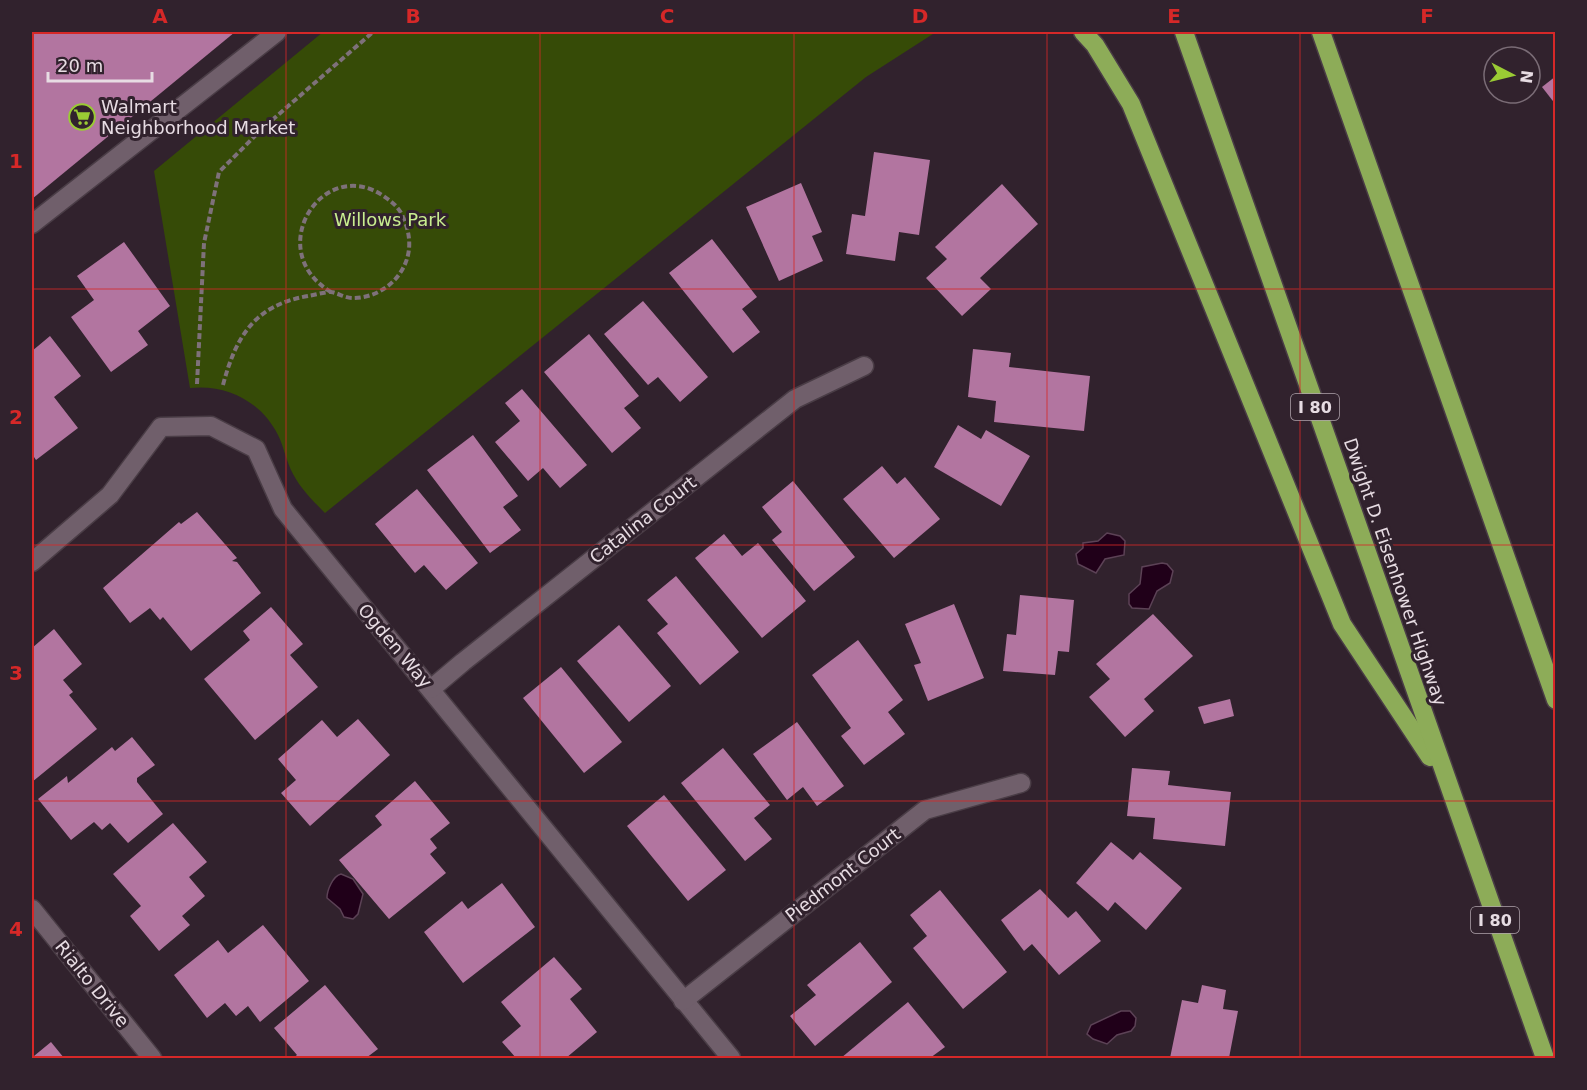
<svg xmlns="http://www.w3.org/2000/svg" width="1587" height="1090" font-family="'DejaVu Sans',sans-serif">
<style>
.green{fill:#364b07}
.water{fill:#200019;stroke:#5c4256;stroke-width:1.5}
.building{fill:#b275a0}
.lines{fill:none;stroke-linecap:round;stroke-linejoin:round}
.minor-casing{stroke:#4a3d46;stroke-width:21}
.highway-casing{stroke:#4a3d46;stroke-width:21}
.path{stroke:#7e717a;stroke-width:4;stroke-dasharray:6 3;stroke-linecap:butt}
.minor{stroke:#705f6b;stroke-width:18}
.highway{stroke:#8dac58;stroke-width:18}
.grid{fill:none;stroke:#d62828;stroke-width:1.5;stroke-opacity:0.55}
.labels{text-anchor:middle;stroke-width:6;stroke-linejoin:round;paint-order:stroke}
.shield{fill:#31222d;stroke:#b0a4ac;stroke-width:1.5}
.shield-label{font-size:16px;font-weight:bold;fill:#e7dce3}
.poi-label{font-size:18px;fill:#e7dce3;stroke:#31222d;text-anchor:start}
.park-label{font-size:18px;fill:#c8ed8f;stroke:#31222d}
.street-label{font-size:18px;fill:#e7dce3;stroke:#31222d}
.neatline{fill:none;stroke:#d62828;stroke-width:2}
.grid-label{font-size:20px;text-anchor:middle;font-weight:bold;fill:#d62828}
</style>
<rect width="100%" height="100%" fill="#31222d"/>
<path class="green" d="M323 32H936L866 77 325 513C313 501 301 489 293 474 286 461 284 447 278 435 261 401 226 384 190 388L154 171Z"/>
<g class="water">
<polygon points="1107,533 1120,536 1125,541 1124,555 1105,559 1096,573 1078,564 1076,554 1083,548 1083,543 1098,541"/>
<polygon points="1162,563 1167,564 1173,571 1170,583 1157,591 1149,609 1132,608 1129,604 1129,594 1140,584 1142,567"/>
<path d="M341 874 353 879 363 894 358 914 353 919 344 917 340 909 327 898C327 890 333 876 341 874Z"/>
<polygon points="1121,1011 1130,1011 1136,1018 1135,1026 1131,1031 1117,1035 1107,1044 1093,1039 1087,1034 1091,1025"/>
</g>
<g class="building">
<polygon points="32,32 235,32 32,199"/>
<polygon points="1556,76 1556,105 1542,87"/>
<polygon points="874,152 930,160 919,235 899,232 895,261 846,254 852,214 865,216"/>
<polygon points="801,183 822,232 812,236 823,261 779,281 746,207"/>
<polygon points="1002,184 1038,224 980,278 991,289 962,316 926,278 947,259 935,247"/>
<polygon points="712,239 757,297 742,309 760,332 733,353 669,273"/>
<polygon points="124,242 170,306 138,331 148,345 111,372 71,317 94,300 77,276"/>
<polygon points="643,301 708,377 680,402 658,377 648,385 604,334"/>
<polygon points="589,334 639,396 624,408 641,428 612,453 544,372"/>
<polygon points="50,336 81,376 54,397 78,428 36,460 32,454 32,351"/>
<polygon points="973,349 1011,353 1009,367 1090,376 1084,431 994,422 996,401 968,397"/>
<polygon points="522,389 587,465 560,488 543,468 528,481 495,442 520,421 505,403"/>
<polygon points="958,425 981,439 986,430 1030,456 1001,506 934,467"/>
<polygon points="473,435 518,496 503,507 521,530 490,553 427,470"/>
<polygon points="882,466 897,484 905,477 940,519 894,558 843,499"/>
<polygon points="793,481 855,557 814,591 772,540 782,532 762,507"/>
<polygon points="417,489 478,563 446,590 424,565 415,573 375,524"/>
<polygon points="197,512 237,558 232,561 237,562 261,593 191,651 163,617 160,620 150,608 130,623 103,588 179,522 181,524"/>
<polygon points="724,534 742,556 758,543 806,601 762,638 695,558"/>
<polygon points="676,576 739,652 700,685 657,633 668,624 647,600"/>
<polygon points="1020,595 1074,600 1069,652 1058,651 1055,675 1003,671 1007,634 1016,635"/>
<polygon points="954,604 984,678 928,701 914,665 921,663 905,624"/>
<polygon points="271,607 303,644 290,655 318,687 255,740 204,679 250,640 243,631"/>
<polygon points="1153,614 1193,656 1144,699 1154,711 1125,737 1089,697 1110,679 1096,664"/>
<polygon points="619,625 671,686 629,722 577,661"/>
<polygon points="54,629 82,664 63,680 73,692 69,695 97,729 32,782 32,648"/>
<polygon points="858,640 903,700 888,712 905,734 864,765 841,736 851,728 812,675"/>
<polygon points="561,667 622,742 584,773 523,698"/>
<polygon points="1230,699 1234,716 1204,724 1198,707"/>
<polygon points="358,719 390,755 310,826 281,793 296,780 278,759 322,720 337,737"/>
<polygon points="797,722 844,786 817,806 803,787 787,800 753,754"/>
<polygon points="132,737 155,765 137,778 137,782 163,814 128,843 110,823 102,830 94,822 71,840 38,799 67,776 68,783 112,747 115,751"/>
<polygon points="723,748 770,805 754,818 772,839 745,861 681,783"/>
<polygon points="1132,768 1170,771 1168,785 1231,792 1225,846 1153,839 1155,818 1127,816"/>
<polygon points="415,781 450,823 430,839 437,848 430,854 446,873 389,919 339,860 382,825 375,816"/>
<polygon points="664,795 726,870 688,901 627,826"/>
<polygon points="173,823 207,862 189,877 205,896 182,916 190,925 159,951 130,916 141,906 113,874"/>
<polygon points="1111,842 1133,860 1140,852 1182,888 1146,930 1115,902 1108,911 1076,883"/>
<polygon points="502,883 535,927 463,983 424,932 462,901 468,909"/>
<polygon points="1040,889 1068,918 1076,911 1101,941 1059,975 1032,944 1024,951 1001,920"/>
<polygon points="940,890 1007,972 963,1009 913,948 927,936 910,915"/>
<polygon points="263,925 309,981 260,1022 248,1006 236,1016 225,1003 207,1018 174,975 218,940 228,953"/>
<polygon points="860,942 892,982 815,1046 790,1016 816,995 807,985"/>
<polygon points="554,957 582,989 570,999 597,1032 566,1058 516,1058 502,1042 521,1026 501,1002"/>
<polygon points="325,985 378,1049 366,1058 293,1058 297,1055 274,1028"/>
<polygon points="1202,985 1226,990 1223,1009 1238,1011 1229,1058 1170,1058 1182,1000 1198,1003"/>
<polygon points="908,1002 945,1047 930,1058 841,1058"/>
<polygon points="51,1042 64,1058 32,1058 32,1054 34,1056"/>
</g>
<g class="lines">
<g class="minor-casing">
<g id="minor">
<polyline points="32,224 277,32"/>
<polyline points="32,562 110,495 161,427 211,426 256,449 283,509 731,1058"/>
<polyline points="431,689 463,662 795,399 864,366"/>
<polyline points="32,909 152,1058"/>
<polyline points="683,1001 925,810 1021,783"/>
</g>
</g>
<g class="highway-casing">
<g id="highway">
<polyline points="1083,32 1095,45 1131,104 1342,624 1430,757"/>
<polyline points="1184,32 1545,1058"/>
<polyline points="1321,32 1556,700"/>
</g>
</g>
<g class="path">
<polyline points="197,384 204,243 219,172 263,128 373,32"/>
<path d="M223 385C236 336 255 305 308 296 315 295 324 292 331 292 338 293 345 298 353 298 373 298 392 287 402 270 412 253 411 235 403 217 399 207 391 201 382 195 322 156 262 251 331 292"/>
</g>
<use href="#minor" class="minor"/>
<use href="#highway" class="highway"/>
</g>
<path class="grid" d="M286 32V1058M540 32V1058M794 32V1058M1047 32V1058M1300 32V1058M32 289H1556M32 545H1556M32 801H1556"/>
<defs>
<g id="supermarket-ring" transform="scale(1.35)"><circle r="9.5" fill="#31222d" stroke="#9acb34" stroke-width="1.5"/><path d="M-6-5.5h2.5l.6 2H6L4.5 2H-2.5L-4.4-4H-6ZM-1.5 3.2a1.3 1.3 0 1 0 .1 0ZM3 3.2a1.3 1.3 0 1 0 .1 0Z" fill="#9acb34"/></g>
</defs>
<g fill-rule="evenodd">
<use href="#supermarket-ring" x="82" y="117"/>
</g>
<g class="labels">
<g class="shield">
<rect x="1291" y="394" width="48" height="26" rx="4.5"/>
<rect x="1471" y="907" width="48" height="26" rx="4.5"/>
</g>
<g class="shield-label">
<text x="1315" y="413">I 80</text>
<text x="1495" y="926">I 80</text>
</g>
<g class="poi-label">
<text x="101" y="113">Walmart<tspan x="101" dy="21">Neighborhood Market</tspan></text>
</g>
<g class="park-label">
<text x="390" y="226">Willows Park</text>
</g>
<g class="street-label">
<text transform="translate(643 520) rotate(-38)" y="6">Catalina Court</text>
<text transform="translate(1395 572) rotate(71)" y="6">Dwight D. Eisenhower Highway</text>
<text transform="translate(395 646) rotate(50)" y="6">Ogden Way</text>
<text transform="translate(843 875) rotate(-38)" y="6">Piedmont Court</text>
<text transform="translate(92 984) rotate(51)" y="6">Rialto Drive</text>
</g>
</g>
<rect width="1587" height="1090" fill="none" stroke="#31222d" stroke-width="66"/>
<g transform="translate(1512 75) rotate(97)"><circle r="28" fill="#31222d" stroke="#7a6c76" stroke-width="1.5"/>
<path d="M0-4.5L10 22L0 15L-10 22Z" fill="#9acb34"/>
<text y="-9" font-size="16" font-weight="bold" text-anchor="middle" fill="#e7dce3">N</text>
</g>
<path d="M48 72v9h104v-9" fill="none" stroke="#e7dce3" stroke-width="3"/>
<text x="57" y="72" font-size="18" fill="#e7dce3" stroke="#31222d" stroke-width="4.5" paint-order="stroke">20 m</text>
<rect x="33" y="33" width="1521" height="1024" class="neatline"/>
<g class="grid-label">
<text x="160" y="23">A</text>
<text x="413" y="23">B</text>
<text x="667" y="23">C</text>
<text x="920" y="23">D</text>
<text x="1174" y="23">E</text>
<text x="1427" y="23">F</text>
<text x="16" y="168">1</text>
<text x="16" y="424">2</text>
<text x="16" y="680">3</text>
<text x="16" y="936">4</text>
</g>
</svg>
